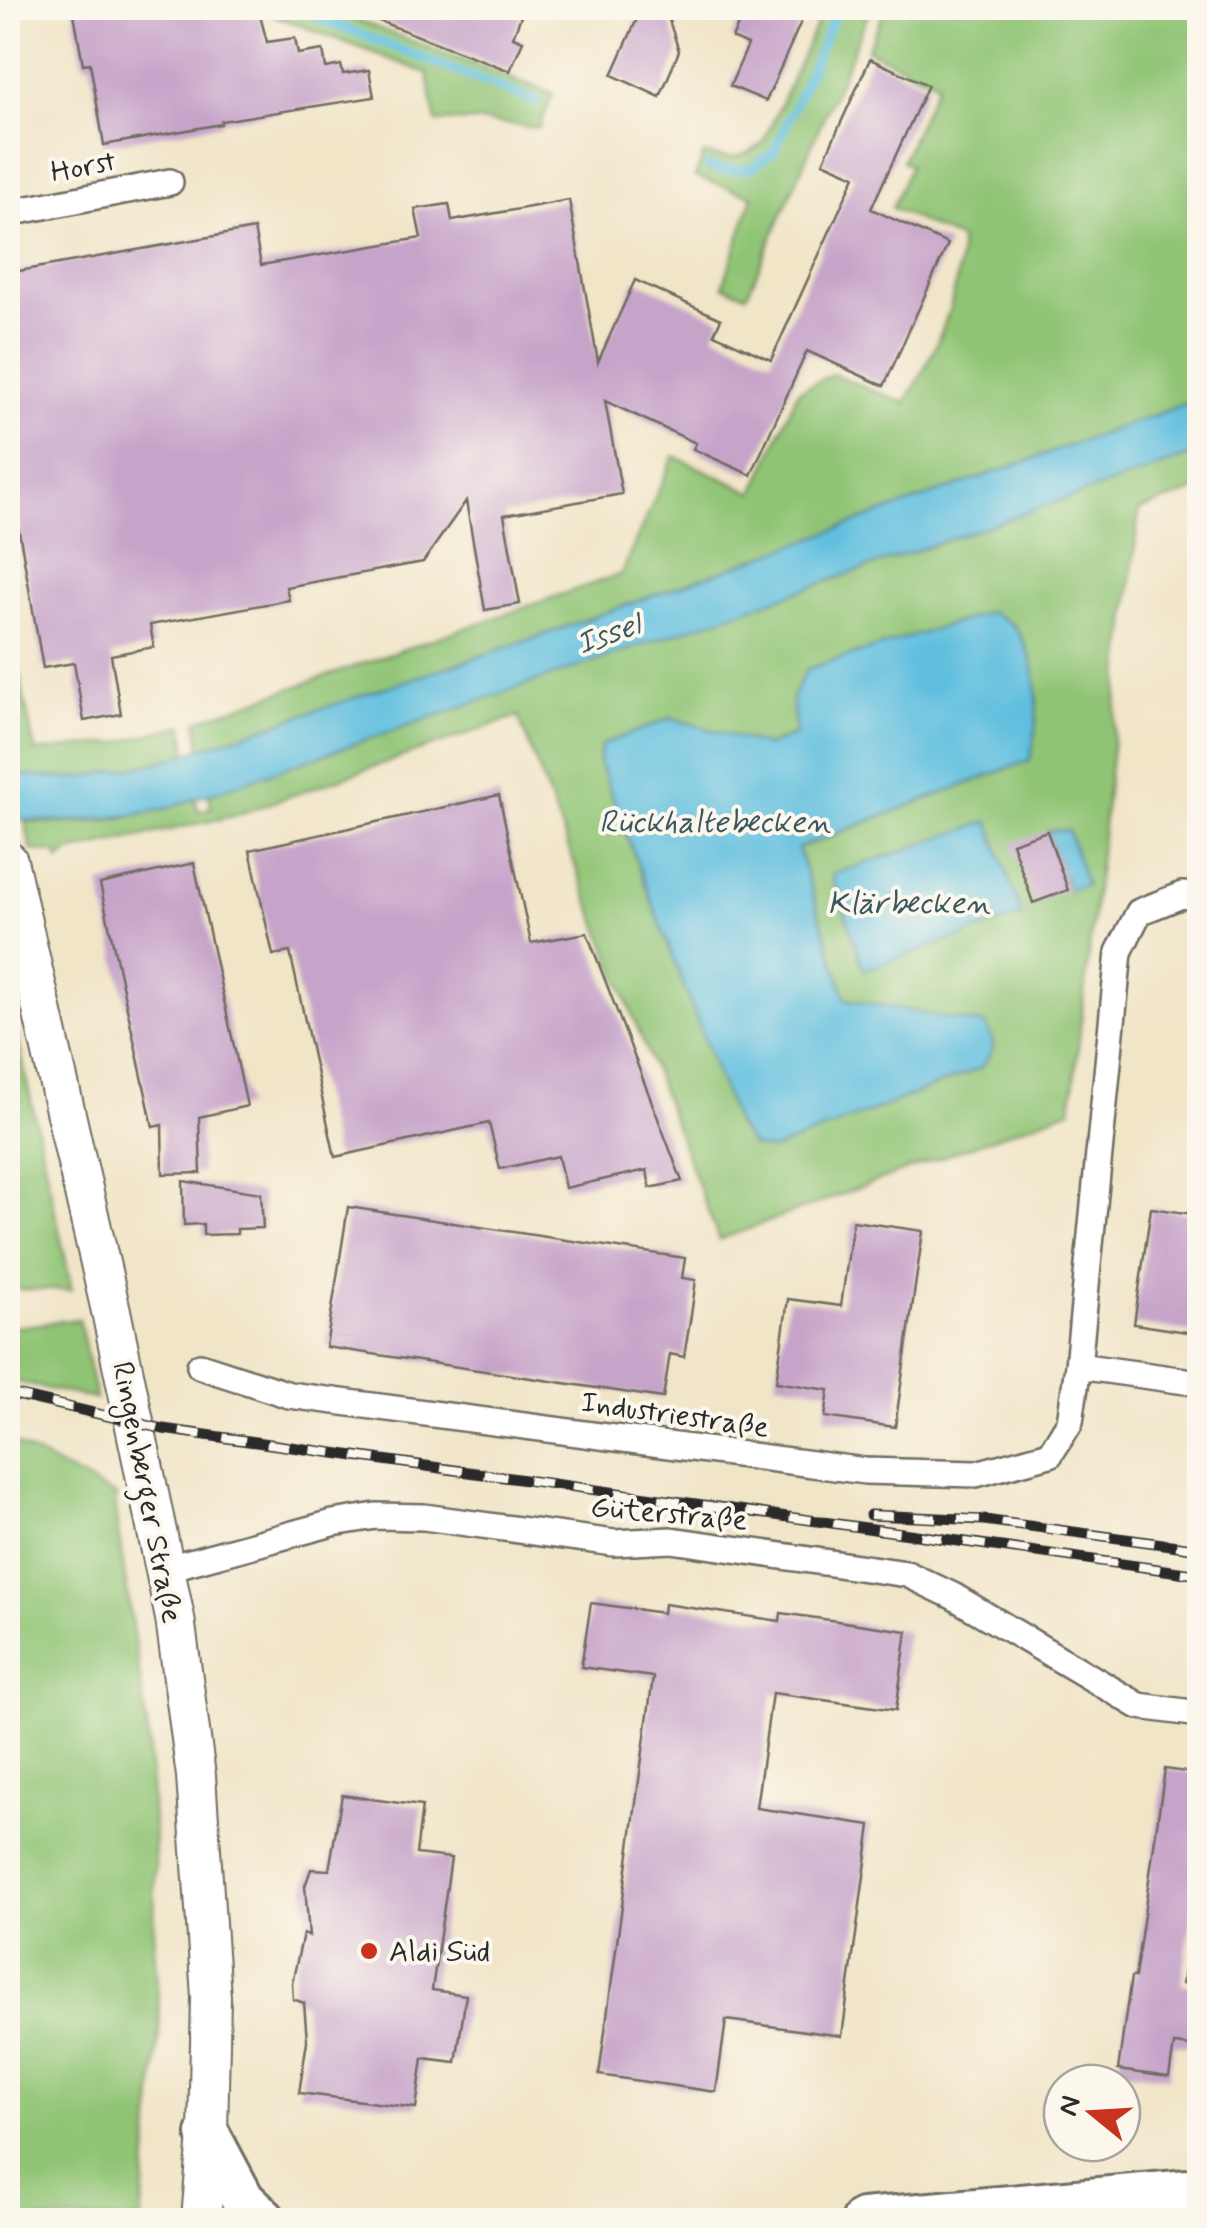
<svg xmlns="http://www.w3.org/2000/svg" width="1207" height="2228" font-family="Mynerve,sans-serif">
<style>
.green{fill:#90c475;stroke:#5e7850;stroke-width:2.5;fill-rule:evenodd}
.water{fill:#61bfdf;stroke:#467585;stroke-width:2.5}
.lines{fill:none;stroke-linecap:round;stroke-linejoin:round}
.stream{stroke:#61bfdf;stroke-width:9}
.building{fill:#c6a3c9}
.street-casing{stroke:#706c62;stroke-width:30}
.secondary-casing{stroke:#706c62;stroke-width:42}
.primary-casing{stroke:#706c62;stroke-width:48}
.street{stroke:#fff;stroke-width:25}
.secondary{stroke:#fff;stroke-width:38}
.primary{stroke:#fff;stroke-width:42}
.rail-casing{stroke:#2b2b2b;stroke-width:11}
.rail{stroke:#fbf7ec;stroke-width:8;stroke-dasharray:22;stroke-linecap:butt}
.poi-dot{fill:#c8321e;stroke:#fbf7ec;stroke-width:4}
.labels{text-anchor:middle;stroke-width:8;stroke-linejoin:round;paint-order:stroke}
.street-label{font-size:30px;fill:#2b2b2b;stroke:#fbf7ec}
.poi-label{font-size:30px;fill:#2b2b2b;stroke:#fbf7ec;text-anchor:start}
.water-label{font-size:32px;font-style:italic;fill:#3b5761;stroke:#fbf7ec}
</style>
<rect width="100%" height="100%" fill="#fbf7ec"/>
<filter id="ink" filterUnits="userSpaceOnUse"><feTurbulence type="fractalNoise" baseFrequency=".01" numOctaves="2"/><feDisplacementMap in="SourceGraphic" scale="20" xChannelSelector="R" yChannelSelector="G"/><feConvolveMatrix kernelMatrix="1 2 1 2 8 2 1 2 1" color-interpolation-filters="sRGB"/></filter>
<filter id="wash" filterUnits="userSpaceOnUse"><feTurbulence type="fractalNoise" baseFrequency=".0048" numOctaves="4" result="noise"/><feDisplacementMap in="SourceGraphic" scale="40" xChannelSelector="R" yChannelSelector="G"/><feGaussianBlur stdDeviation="2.25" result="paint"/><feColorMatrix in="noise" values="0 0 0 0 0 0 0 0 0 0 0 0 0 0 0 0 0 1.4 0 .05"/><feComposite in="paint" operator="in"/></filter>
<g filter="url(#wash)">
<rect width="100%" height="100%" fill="#f1e5c8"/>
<g class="green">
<polygon points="254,8 325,8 553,94 539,128 479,121 436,122 427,73"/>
<path d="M824 8H871L747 295 723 286 753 196 695 177 704 154C729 160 743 159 763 143Z"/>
<path d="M886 8H1199V399L535 638 201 749 197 721 621 574 674 456 754 493 798 391 833 374 905 403C934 356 961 296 960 240L892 208 910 166 902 161 937 83 867 50Z"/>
<path d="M1199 452V489L1139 510 1071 1109 719 1240 518 716 233 816 69 852 59 861 57 853 31 850 25 821C83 827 141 818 195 798L198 811 211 808 209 792 225 786ZM989 612 1015 626 1030 760 798 848 846 999 985 1025 736 1124 671 718 767 746 796 734 792 698 807 669Z"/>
<polygon points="8,618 35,752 122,742 183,725 187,753 157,763 74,779 17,775 8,697"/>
<polygon points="8,994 72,1290 8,1289"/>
<polygon points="79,1319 96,1399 8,1380 8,1328"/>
<polygon points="8,1440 116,1496 115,1511 148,1733 155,1856 154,1945 160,2023 141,2220 8,2220"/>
</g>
<g class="water">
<path d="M1199 399V452L1142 473 162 810C105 820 65 824 8 819V774L73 779 157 763 535 638Z"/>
<path d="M990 612C998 617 1011 621 1016 629 1042 667 1040 718 1030 760L798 848 846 999 985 1025C997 1045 995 1052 979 1069L773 1150 752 1146 736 1124 599 762 601 745 671 718 767 746 796 734 792 698 807 669Z"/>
<polygon points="989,821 1022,916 864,970 832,875"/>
<polygon points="1068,830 1086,885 1068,890 1047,831"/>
</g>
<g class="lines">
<g class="stream">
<polyline points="293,8 537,102"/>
<polyline points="708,166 720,170 750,169 774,152 838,8"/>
</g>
</g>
<g id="blocks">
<g class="building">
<polygon points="73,8 258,8 267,42 295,38 298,54 323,50 326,68 341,65 343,74 369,70 374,97 221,121 221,124 104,145 90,63 83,64"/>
<polygon points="345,8 524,8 513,37 523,41 510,71"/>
<polygon points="642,8 665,8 679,51 660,97 612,75"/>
<polygon points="746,8 807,8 766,101 730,86 748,45 732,38"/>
<polygon points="870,59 928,85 871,209 948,244 884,386 807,351 751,475 693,449 696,443 605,401 622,494 504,515 520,604 485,610 466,501 423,562 286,587 289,600 150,625 154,647 111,655 121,714 84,721 74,663 43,668 8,468 8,273 254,229 261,265 421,238 415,209 449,204 452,221 569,200 598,362 635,280 721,319 714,334 771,360 855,176 823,162"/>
<polygon points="499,795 531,943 587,933 682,1181 650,1188 647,1170 565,1188 558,1156 500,1169 489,1123 335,1157 290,952 273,955 250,850"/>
<polygon points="1047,831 1068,890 1033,903 1012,843"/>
<polygon points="194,863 247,1106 199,1117 201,1173 163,1174 162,1125 153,1127 100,884"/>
<polygon points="183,1181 261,1193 263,1228 237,1229 237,1234 203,1235 203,1224 184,1225"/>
<polygon points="348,1207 685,1258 682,1278 696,1280 691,1315 684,1357 670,1354 663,1398 326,1347"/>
<polygon points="1151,1208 1200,1215 1200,1334 1134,1324"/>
<polygon points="853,1221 923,1231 895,1427 825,1417 829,1390 776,1382 788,1299 841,1306"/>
<polygon points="591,1603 663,1613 664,1604 780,1621 781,1613 907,1631 896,1710 772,1693 756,1808 871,1825 842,2036 726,2020 716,2092 599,2075 653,1677 581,1667"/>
<polygon points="1165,1769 1200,1774 1200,1859 1182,1984 1200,1986 1200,2047 1174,2044 1169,2077 1118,2070 1131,1977 1135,1977"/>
<polygon points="342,1795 422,1806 416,1854 451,1858 432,1990 466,1995 456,2062 423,2058 416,2108 299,2093 307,2041 304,2003 293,1999 292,1983 303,1934 309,1936 305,1886 311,1869 329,1870"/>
</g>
</g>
</g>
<g filter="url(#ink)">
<use href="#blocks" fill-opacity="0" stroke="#706c62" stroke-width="2.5"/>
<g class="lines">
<g class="street-casing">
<g id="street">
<polyline points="8,213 170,182"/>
<polyline points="200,1366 289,1395 865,1471 976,1474 1050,1454 1070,1422 1078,1366 1119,952 1139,912 1182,895 1200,897"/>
<polyline points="1078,1366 1200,1383"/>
<polyline points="164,1569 333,1523 376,1516 424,1517 614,1543 671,1540 907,1574 953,1596 1139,1706 1200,1714"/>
</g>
</g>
<g class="secondary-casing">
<polyline id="secondary" points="8,861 111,1311 175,1618 196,1776 211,1997 208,2134 201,2220"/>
</g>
<g class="primary-casing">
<g id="primary">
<polyline points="208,2134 243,2200 264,2220"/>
<polyline points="863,2220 1200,2190"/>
</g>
</g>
<use href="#street" class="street"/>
<use href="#secondary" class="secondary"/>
<use href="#primary" class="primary"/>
<g class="rail-casing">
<g id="rail">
<polyline points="8,1393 163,1429 1200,1575"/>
<polyline points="870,1515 984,1520 1200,1549"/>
</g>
</g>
<use href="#rail" class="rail"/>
</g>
</g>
<circle class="poi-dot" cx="369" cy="1951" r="10"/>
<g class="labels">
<g class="street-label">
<text transform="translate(83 166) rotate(-11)" y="10">Horst</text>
<text transform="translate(675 1414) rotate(8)" y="10">Industriestraße</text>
<text transform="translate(148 1492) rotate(79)" y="10">Ringenberger Straße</text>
<text transform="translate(669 1513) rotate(5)" y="10">Güterstraße</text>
</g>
<g class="poi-label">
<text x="389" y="1961">Aldi Süd</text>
</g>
<g class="water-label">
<text transform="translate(608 633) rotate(-20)" y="11">Issel</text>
<text x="715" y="832">Rückhaltebecken</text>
<text x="909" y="913">Klärbecken</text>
</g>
</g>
<rect width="1207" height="2228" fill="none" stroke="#fbf7ec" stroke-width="40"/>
<g transform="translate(1092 2113) rotate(288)"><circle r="48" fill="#fbf7ec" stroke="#a8a59f" stroke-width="2.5"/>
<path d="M0-8L18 38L0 25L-18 38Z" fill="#c8321e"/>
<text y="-15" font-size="28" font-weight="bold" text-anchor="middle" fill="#2b2b2b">N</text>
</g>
</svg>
